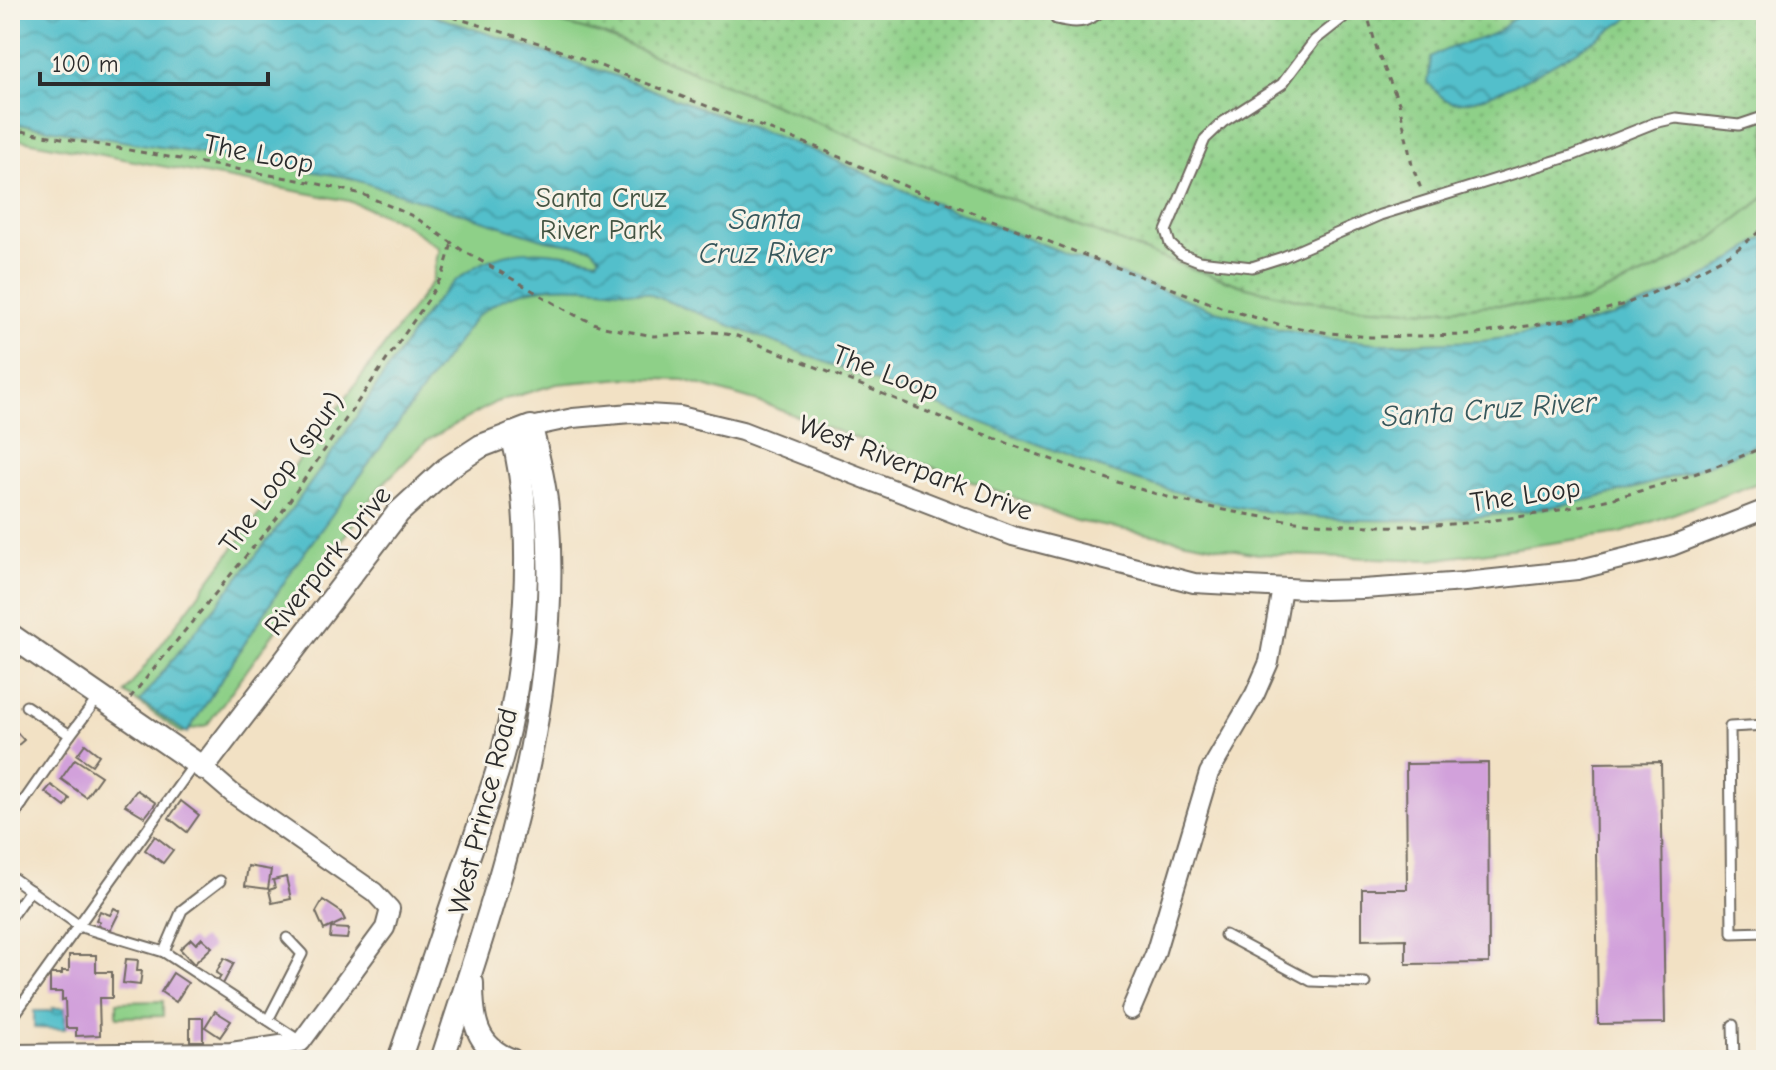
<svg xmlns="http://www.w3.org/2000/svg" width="1776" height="1070" font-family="'Comic Neue',sans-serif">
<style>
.grass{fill:url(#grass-dots);stroke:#5c7e5a;stroke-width:2}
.park{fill:#8ed088;stroke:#5c7e5a;stroke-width:2}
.water{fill:url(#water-waves);stroke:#3e757b;stroke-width:2}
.building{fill:#d2a1db}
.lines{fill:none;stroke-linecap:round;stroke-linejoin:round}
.service-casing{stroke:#716b61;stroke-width:13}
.minor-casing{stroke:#716b61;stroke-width:22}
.tertiary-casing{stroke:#716b61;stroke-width:26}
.path{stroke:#716b61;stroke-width:3;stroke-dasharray:6 6;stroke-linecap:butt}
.service{stroke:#fff;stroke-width:9}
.minor{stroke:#fff;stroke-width:18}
.tertiary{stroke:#fff;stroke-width:22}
.labels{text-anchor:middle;stroke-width:6;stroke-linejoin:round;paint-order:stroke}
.street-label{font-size:28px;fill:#2b2b2b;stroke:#f7f3e8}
.park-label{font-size:28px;fill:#445442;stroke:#f7f3e8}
.water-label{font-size:30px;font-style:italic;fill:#37575b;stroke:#f7f3e8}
</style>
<defs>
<pattern id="grass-dots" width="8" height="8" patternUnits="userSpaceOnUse" patternTransform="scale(2)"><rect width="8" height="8" fill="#8ed088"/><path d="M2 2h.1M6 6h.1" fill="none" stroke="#74a96f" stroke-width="1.8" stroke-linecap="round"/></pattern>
<pattern id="water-waves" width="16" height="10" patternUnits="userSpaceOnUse" patternTransform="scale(2)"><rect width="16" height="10" fill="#52bfcb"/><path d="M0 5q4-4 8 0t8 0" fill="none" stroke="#449ba5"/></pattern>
</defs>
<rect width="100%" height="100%" fill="#f7f3e8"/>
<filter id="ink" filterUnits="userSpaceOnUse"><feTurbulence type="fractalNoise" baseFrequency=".0125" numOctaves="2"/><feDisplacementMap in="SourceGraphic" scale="16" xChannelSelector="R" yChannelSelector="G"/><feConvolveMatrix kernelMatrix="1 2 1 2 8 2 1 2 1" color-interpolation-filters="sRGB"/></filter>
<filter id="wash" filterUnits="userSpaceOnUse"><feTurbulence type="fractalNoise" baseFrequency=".006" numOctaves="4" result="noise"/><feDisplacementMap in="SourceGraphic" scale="32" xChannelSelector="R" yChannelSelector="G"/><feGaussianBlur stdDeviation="1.8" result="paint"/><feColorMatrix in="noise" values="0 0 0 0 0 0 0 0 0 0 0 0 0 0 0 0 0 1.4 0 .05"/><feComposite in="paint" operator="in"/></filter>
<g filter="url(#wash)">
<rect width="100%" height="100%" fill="#f2e1c4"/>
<polygon class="grass" points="516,10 1766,10 1766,196 1709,241 1660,268 1582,302 1554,306 1489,305 1430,311 1354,307 1301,300 1242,286 1167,260 868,143 603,35"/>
<g class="park">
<polygon points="10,10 516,10 603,35 868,143 1167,260 1242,286 1300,300 1354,307 1430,311 1489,305 1554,306 1582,302 1660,268 1709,241 1766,196 1766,480 1621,533 1432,560 1258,554 1076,521 762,403 684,380 625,378 557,384 496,402 426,441 381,486 207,725 181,733 125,693 432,282 439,248 400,221 349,201 10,138"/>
<polygon points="163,1001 163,1016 117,1017 117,1002"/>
</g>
<g class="water">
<path d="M10 10H416L613 75 735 121 812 150 916 196 1214 310 1277 329 1332 339 1389 344 1483 341 1559 330 1613 316 1668 295 1710 274 1766 236V440C1604 515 1420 537 1244 508 1194 499 1145 483 1097 467L646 293C586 287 524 274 475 318L296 564 187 733 140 701C197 627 258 557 312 481 341 441 367 400 394 360 416 328 439 288 473 268 511 244 555 251 597 260L600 256 591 247 546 240 346 177 10 123Z"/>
<path d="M1524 10H1641C1607 33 1488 110 1451 102 1441 99 1434 89 1428 82L1431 58C1451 43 1477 44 1498 31 1508 25 1514 16 1524 10Z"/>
<polygon points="52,1008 65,1008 65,1029 34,1028 34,1011 53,1011"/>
</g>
<g id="blocks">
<g class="building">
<polygon points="13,728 24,740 10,752 10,731"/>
<polygon points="85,744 99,755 92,765 77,755"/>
<polygon points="75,759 101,776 86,797 61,779"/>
<polygon points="1661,762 1665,1023 1598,1024 1595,763"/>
<polygon points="1488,763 1489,963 1406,964 1406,939 1362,940 1362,889 1407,889 1406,764"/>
<polygon points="51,785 70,799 65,807 45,792"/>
<polygon points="137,790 156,803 145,817 125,805"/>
<polygon points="181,801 199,815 187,832 169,818"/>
<polygon points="155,836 173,850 163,863 145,850"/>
<polygon points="248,866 271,870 268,889 245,886"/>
<polygon points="286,877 291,899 272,903 269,890 275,888 273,880"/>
<polygon points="323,900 341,912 345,920 324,930 316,912"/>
<polygon points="114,908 120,911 109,933 97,927 100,922 96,920 100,911 110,915"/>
<polygon points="331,928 349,929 347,939 330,938"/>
<polygon points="202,938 212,947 194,964 180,949 191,939 196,944"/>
<polygon points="1762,945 1766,945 1766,1004 1761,1004"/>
<polygon points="69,955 96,955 96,972 112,972 112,998 99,998 100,1035 76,1036 76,1028 66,1028 65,999 62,1000 62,992 50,992 50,974 62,974 62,971 69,971"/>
<polygon points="224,958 234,963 223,984 218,981 221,976 216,973"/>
<polygon points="126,959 138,960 137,971 142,971 140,985 123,983"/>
<polygon points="173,973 188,983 176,1002 161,992"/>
<polygon points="215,1011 231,1021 220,1037 205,1027"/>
<rect x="190" y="1018" width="13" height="23"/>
</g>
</g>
</g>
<g filter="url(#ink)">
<use href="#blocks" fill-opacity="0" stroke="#716b61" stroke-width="2"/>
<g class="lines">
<g class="service-casing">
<g id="service">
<path d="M1054 10 1056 19C1076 24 1086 24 1103 10"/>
<polyline points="1353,10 1315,40 1282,84 1223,122 1205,139 1166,231 1170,244 1181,254 1199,261 1252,267 1283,257 1380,215 1574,155 1654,123 1676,118 1739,125 1766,116"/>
<polyline points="1766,725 1730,727 1732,933 1766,932"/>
<polyline points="70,735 98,698"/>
<polyline points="10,796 22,804"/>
<polyline points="10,821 70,735 26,706"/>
<polyline points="10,876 81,927 164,952 300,1041"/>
<polyline points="10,918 30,890"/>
<polyline points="1225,935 1311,981 1365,983"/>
<polyline points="164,952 182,910 220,881"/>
<polyline points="268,1020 302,954 287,938"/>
<polyline points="10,1021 195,763"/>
<polyline points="1733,1025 1734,1060"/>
</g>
</g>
<g class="minor-casing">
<g id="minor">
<polyline points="531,427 573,418 631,413 680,416 742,431 1013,536 1194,583 1324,590 1363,589 1465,582 1577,570 1672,546 1766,509"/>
<polyline points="1131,1010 1155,954 1209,773 1255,694 1269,662 1282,588"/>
<polyline points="10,1054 231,1052 301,1042 385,928 390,909 374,892 232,793 203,768"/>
</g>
</g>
<g class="tertiary-casing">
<g id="tertiary">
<path d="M10 635 203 768 398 513 446 469 481 446 531 427C537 454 545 483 547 510 563 704 501 879 442 1060"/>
<path d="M472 983C472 1018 475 1047 511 1060"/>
<path d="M399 1060C418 1004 437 948 456 893 470 850 486 808 499 766 526 671 537 529 512 434"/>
</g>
</g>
<g class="path">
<polyline points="430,10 542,44 821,149 916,191 1226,309 1281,325 1330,333 1370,337 1471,335 1571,319 1625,304 1674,284 1734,252 1766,226"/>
<polyline points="1366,10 1378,53 1399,103 1412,165 1421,189"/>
<path d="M10 129 310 182 362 194 415 217 462 250 575 315 603 327 654 336 714 332 737 336C868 386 999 445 1133 487 1344 553 1565 533 1766 446"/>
<polyline points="130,698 281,513 428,300 443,274 452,243"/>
</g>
<use href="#service" class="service"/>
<use href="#minor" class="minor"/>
<use href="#tertiary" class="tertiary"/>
</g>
</g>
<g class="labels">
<g class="street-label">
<text transform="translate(259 153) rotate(11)" y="10">The Loop</text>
<text transform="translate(886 372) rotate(21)" y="10">The Loop</text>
<text transform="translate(916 467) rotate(21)" y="10">West Riverpark Drive</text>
<text transform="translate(281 472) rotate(-54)" y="10">The Loop (spur)</text>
<text transform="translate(1525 494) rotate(-8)" y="10">The Loop</text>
<text transform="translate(327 560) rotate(-51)" y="10">Riverpark Drive</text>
<text transform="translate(482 811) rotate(-76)" y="10">West Prince Road</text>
</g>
<g class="park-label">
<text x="601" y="207">Santa Cruz<tspan x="601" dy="32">River Park</tspan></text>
</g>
<g class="water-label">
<text x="765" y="229">Santa<tspan x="765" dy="34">Cruz River</tspan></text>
<text transform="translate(1489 409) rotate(-4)" y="10">Santa Cruz River</text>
</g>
</g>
<rect width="1776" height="1070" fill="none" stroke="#f7f3e8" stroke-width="40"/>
<path d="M40 72v12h228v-12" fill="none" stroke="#2b2b2b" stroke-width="4"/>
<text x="52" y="72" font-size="24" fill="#2b2b2b" stroke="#f7f3e8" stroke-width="6" paint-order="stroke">100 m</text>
</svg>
